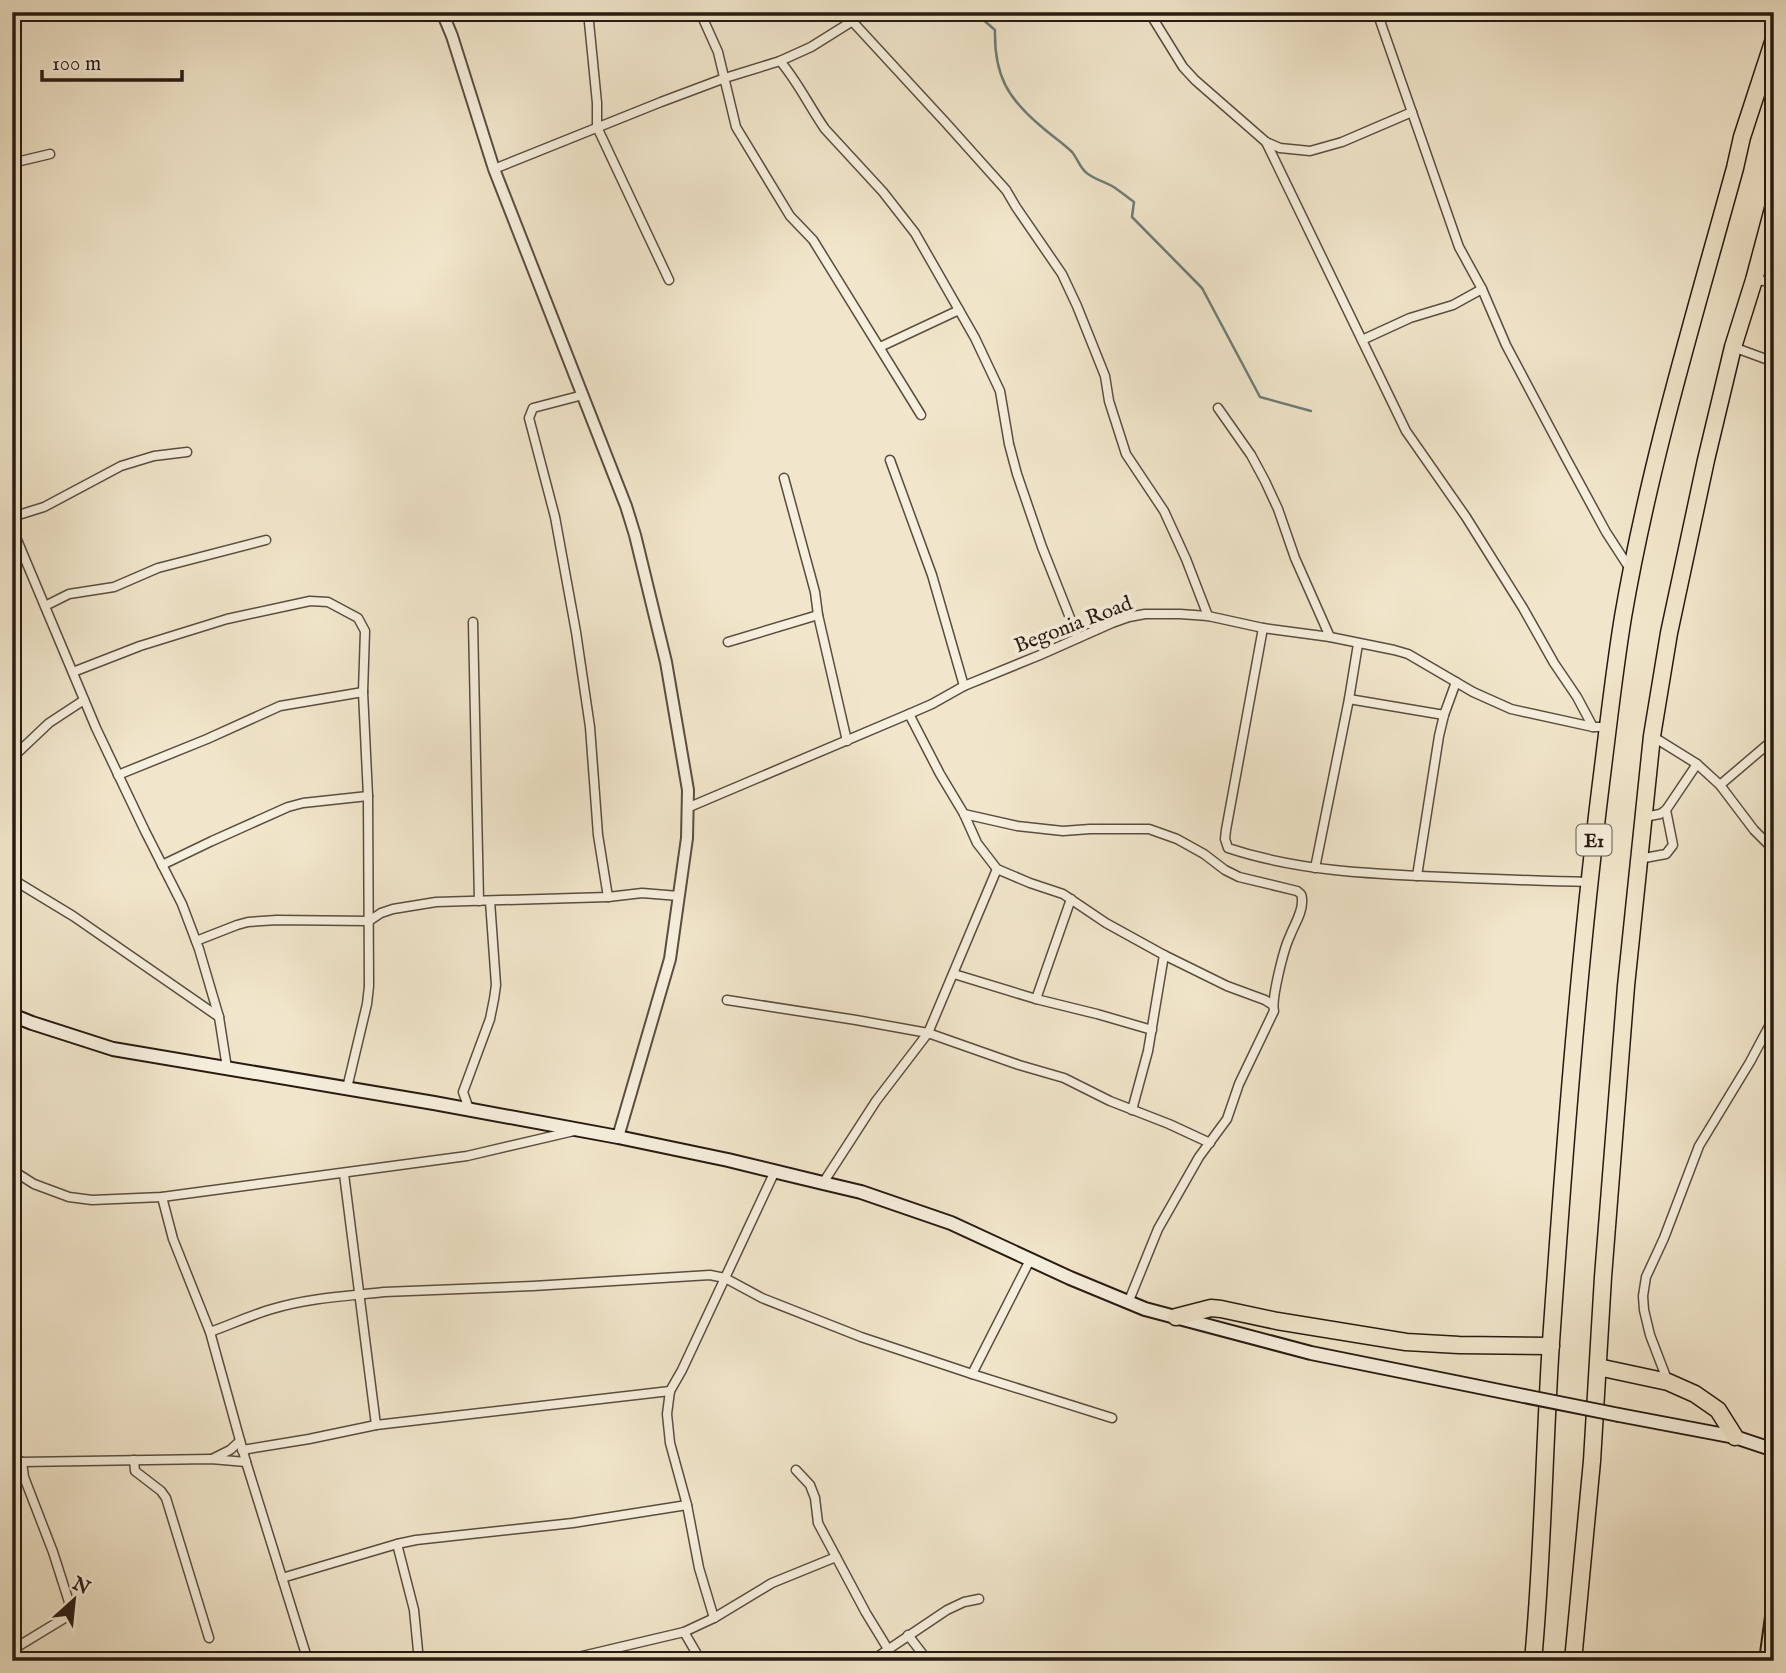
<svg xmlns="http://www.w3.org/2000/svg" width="1786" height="1673" font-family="'IM FELL English',serif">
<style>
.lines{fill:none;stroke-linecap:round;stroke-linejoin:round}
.stream{stroke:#6d7c79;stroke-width:2.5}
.minor-casing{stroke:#5a4d40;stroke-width:11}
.tertiary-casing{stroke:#5a4d40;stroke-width:14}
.secondary-casing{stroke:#271a12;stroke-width:16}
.trunk-casing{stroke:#271a12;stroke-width:18}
.motorway-casing{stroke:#271a12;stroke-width:19}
.minor{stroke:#f6efdd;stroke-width:8}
.tertiary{stroke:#f6efdd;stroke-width:10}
.secondary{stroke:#f6efdd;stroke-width:12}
.trunk{stroke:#f1e6cb;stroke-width:14}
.motorway{stroke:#f1e6cb;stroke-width:16}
.secondary-bridge-casing{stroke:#271a12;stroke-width:16;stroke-linecap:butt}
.secondary-bridge{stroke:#f6efdd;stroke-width:12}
.labels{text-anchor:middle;stroke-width:7;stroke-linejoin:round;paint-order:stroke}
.shield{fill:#f6efdd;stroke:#655a4f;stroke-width:2}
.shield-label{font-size:19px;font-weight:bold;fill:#271a12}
.street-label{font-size:21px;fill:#271a12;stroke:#f6efdd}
</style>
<rect width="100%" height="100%" fill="#f1e6cb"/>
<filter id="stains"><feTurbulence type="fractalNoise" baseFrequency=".00286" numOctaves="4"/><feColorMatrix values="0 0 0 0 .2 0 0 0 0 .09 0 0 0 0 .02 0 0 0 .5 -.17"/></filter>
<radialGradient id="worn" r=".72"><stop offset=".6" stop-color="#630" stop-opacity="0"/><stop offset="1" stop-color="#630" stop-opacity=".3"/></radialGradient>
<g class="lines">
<path class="stream" d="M971 12 980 17 995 30C994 76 1008 99 1043 128 1052 136 1063 143 1072 152 1078 159 1080 169 1088 174 1095 179 1104 182 1112 186 1120 191 1127 197 1134 202L1132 217 1202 288 1260 397 1311 411"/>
<g class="minor-casing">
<g id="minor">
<polyline points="588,12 597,103 597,127 669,280"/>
<polyline points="700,12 718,52 736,127 790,216 813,240 921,415"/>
<polyline points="849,12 852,21 946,123 1006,190 1016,207 1062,274 1077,306 1105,376 1109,401 1126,454 1164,511 1186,559 1208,616"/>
<polyline points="1149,12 1183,67 1195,80 1266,142 1280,148 1310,151 1342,142 1412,112"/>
<polyline points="1377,12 1459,247 1482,289 1506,345 1567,460 1606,532 1630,569"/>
<path d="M780 61C798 82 809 106 825 129L883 192 915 233 975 338 1000 391 1009 444 1017 474 1042 547 1078 638"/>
<polyline points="1266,142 1406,431 1466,517 1523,608 1554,663 1577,697 1593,727"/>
<polyline points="12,163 50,154"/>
<polyline points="494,169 661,102 725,78 780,61 811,47 867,12"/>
<polyline points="1754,280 1774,282"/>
<polyline points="1362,340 1410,318 1453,305 1482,289"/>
<polyline points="880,347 959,310"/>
<polyline points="1733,347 1774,362"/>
<polyline points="583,395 533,408 529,418 555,517 576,632 590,727 598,835 608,897"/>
<polyline points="1218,408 1251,455 1265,481 1278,509 1295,558 1330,637"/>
<polyline points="890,460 932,575 964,686"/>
<polyline points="784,478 815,592 818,615 847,741"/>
<polyline points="12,517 44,507 121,466 154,456 187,452"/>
<polyline points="12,528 96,728 145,831 182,904 199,949 219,1017 227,1068"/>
<polyline points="45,606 69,594 114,587 158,568 266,540"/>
<polyline points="473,622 479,901"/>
<path d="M1263 628 1226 830 1225 839 1228 848C1297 871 1371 874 1444 877 1492 879 1540 881 1588 882"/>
<polyline points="728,642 818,615"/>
<polyline points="73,672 140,646 227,619 310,601 328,602 358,618 365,631 363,692 368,796 369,986 367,1004 347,1088"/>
<polyline points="1349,699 1444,715"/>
<polyline points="909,714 940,774 964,814 977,843 997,869 1030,883 1063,894 1106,923 1164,955 1227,986 1265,1000 1273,1005"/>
<polyline points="1652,736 1697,764 1720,785 1754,830 1774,850"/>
<polyline points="12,758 49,723 84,700"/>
<polyline points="118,775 207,739 280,706 363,692"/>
<polyline points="1720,785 1774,739"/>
<polyline points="687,808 909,714 932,704 964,686 1040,655 1112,623 1129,617 1145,614 1180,614 1208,616 1263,628 1330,637 1394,650 1408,654 1473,692 1511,709 1593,727 1607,727"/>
<path d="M964 814 1017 826 1063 831 1090 829H1149L1177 839 1204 854 1225 870 1239 877 1297 891C1301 894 1302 894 1302 900 1303 912 1294 925 1290 936 1284 948 1271 999 1274 1011L1239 1084 1227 1119 1199 1157 1158 1229 1128 1303"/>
<polyline points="1644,817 1660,814 1666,810 1697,764"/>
<polyline points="1639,859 1666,854 1673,845 1666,810"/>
<polyline points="162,865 212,841 288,807 303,803 368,796"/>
<polyline points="1315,868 1349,699 1358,644"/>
<polyline points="997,869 928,1033 1019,1065 1064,1078 1110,1101 1169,1124 1210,1143"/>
<polyline points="1417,876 1439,736 1444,715 1456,682"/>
<polyline points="12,879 73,916 219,1017"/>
<polyline points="196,941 237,925 248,922 277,920 369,921 381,913 393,909 436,902 608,897 642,893 679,896"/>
<polyline points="954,974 1036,999 1097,1014 1152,1030"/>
<polyline points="1036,999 1071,899"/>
<polyline points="727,1000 856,1020 928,1033 876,1101 823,1183"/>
<polyline points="469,1109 463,1092 490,1019 494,999 496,985 490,901"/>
<polyline points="1132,1110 1148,1051 1164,955"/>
<polyline points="12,1170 34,1184 69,1197 92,1200 162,1197 467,1156 574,1131"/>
<polyline points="344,1174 376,1425"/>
<polyline points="162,1197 173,1239 210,1332 246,1462 308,1661"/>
<path d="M210 1332C230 1325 251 1315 272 1309 308 1298 347 1296 384 1292L533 1286 710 1275 725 1278 762 1298 861 1337 972 1374 1112 1418"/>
<polyline points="972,1374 1030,1260"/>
<polyline points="1668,1382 1650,1335 1644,1310 1643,1296 1646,1277 1664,1238 1699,1146 1750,1062 1774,1017"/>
<polyline points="242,1450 309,1439 376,1425 670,1391"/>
<polyline points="12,1457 22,1462 211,1459 246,1462"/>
<polyline points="214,1458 230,1450 240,1441"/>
<polyline points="134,1460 135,1471 161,1491 166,1498 209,1638"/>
<polyline points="796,1470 810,1485 815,1498 818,1523 866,1613 888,1649"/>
<polyline points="397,1544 414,1610 419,1661"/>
<polyline points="282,1578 397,1544 416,1540 573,1523 687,1505"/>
<polyline points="714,1618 699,1568 687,1505 670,1443 667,1414 670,1391 682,1370 775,1171"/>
<polyline points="684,1632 701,1661"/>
<polyline points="908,1635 928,1661"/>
<polyline points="12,1650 63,1619 67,1613 69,1602 53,1552 24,1477 22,1462"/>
<polyline points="561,1661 684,1632 714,1618 772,1583 836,1557"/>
<polyline points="871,1661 947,1610 964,1602 979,1599"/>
</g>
</g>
<g class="tertiary-casing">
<polyline id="tertiary" points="442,12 452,36 494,169 626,506 635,535 666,662 688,790 687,838 670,959 618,1137"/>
</g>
<g class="secondary-casing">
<g id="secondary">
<polyline points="12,1015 32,1023 113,1049 434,1103 618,1137 728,1160 823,1183 861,1192 951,1223 1070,1278 1145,1309 1311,1353 1524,1396"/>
<polyline points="1619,1415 1735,1437 1774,1450"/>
</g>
</g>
<g class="trunk-casing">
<polyline id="trunk" points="1767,1661 1774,1609"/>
</g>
<g class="motorway-casing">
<g id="motorway">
<polyline points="1176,1317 1211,1308 1221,1309 1277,1321 1406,1342 1459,1345 1551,1346"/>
<polyline points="1598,1367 1668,1382 1695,1394 1718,1410 1735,1437"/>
<path d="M1533 1661C1543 1555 1544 1448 1551 1342 1564 1155 1578 969 1601 783 1608 728 1614 672 1623 617 1649 465 1694 317 1735 168L1742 137 1774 39"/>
<polyline points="1573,1661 1592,1461 1603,1277 1626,986 1652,736 1669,633 1706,460 1733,347 1754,280 1774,205"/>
</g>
</g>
<use href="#minor" class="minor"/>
<use href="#tertiary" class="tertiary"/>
<use href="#secondary" class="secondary"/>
<use href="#trunk" class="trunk"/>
<use href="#motorway" class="motorway"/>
<g class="secondary-bridge-casing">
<polyline id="secondary-bridge" points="1524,1396 1619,1415"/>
</g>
<use href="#secondary-bridge" class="secondary-bridge"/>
</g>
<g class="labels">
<rect class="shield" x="1576.5" y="824.5" width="35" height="31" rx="5"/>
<g class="shield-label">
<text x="1594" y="847">E1</text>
</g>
<g class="street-label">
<text transform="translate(1073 624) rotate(-21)" y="7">Begonia Road</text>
</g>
</g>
<rect width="1786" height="1673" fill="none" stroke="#f1e6cb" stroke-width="42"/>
<rect x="14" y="14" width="1758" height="1645" fill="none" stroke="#271a12" stroke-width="3.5"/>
<rect x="21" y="21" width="1744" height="1631" fill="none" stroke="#271a12" stroke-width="2"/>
<g transform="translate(74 1600) rotate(27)" stroke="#f6efdd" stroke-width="5" paint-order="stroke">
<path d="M0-5L12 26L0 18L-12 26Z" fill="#271a12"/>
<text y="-10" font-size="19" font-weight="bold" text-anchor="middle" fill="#271a12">N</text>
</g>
<path d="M42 70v10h140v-10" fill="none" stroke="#271a12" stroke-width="3.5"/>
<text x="52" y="70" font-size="21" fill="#271a12" stroke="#f6efdd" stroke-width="5" paint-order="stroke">100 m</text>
<rect width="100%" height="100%" filter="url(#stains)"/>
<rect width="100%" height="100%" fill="url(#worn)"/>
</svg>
